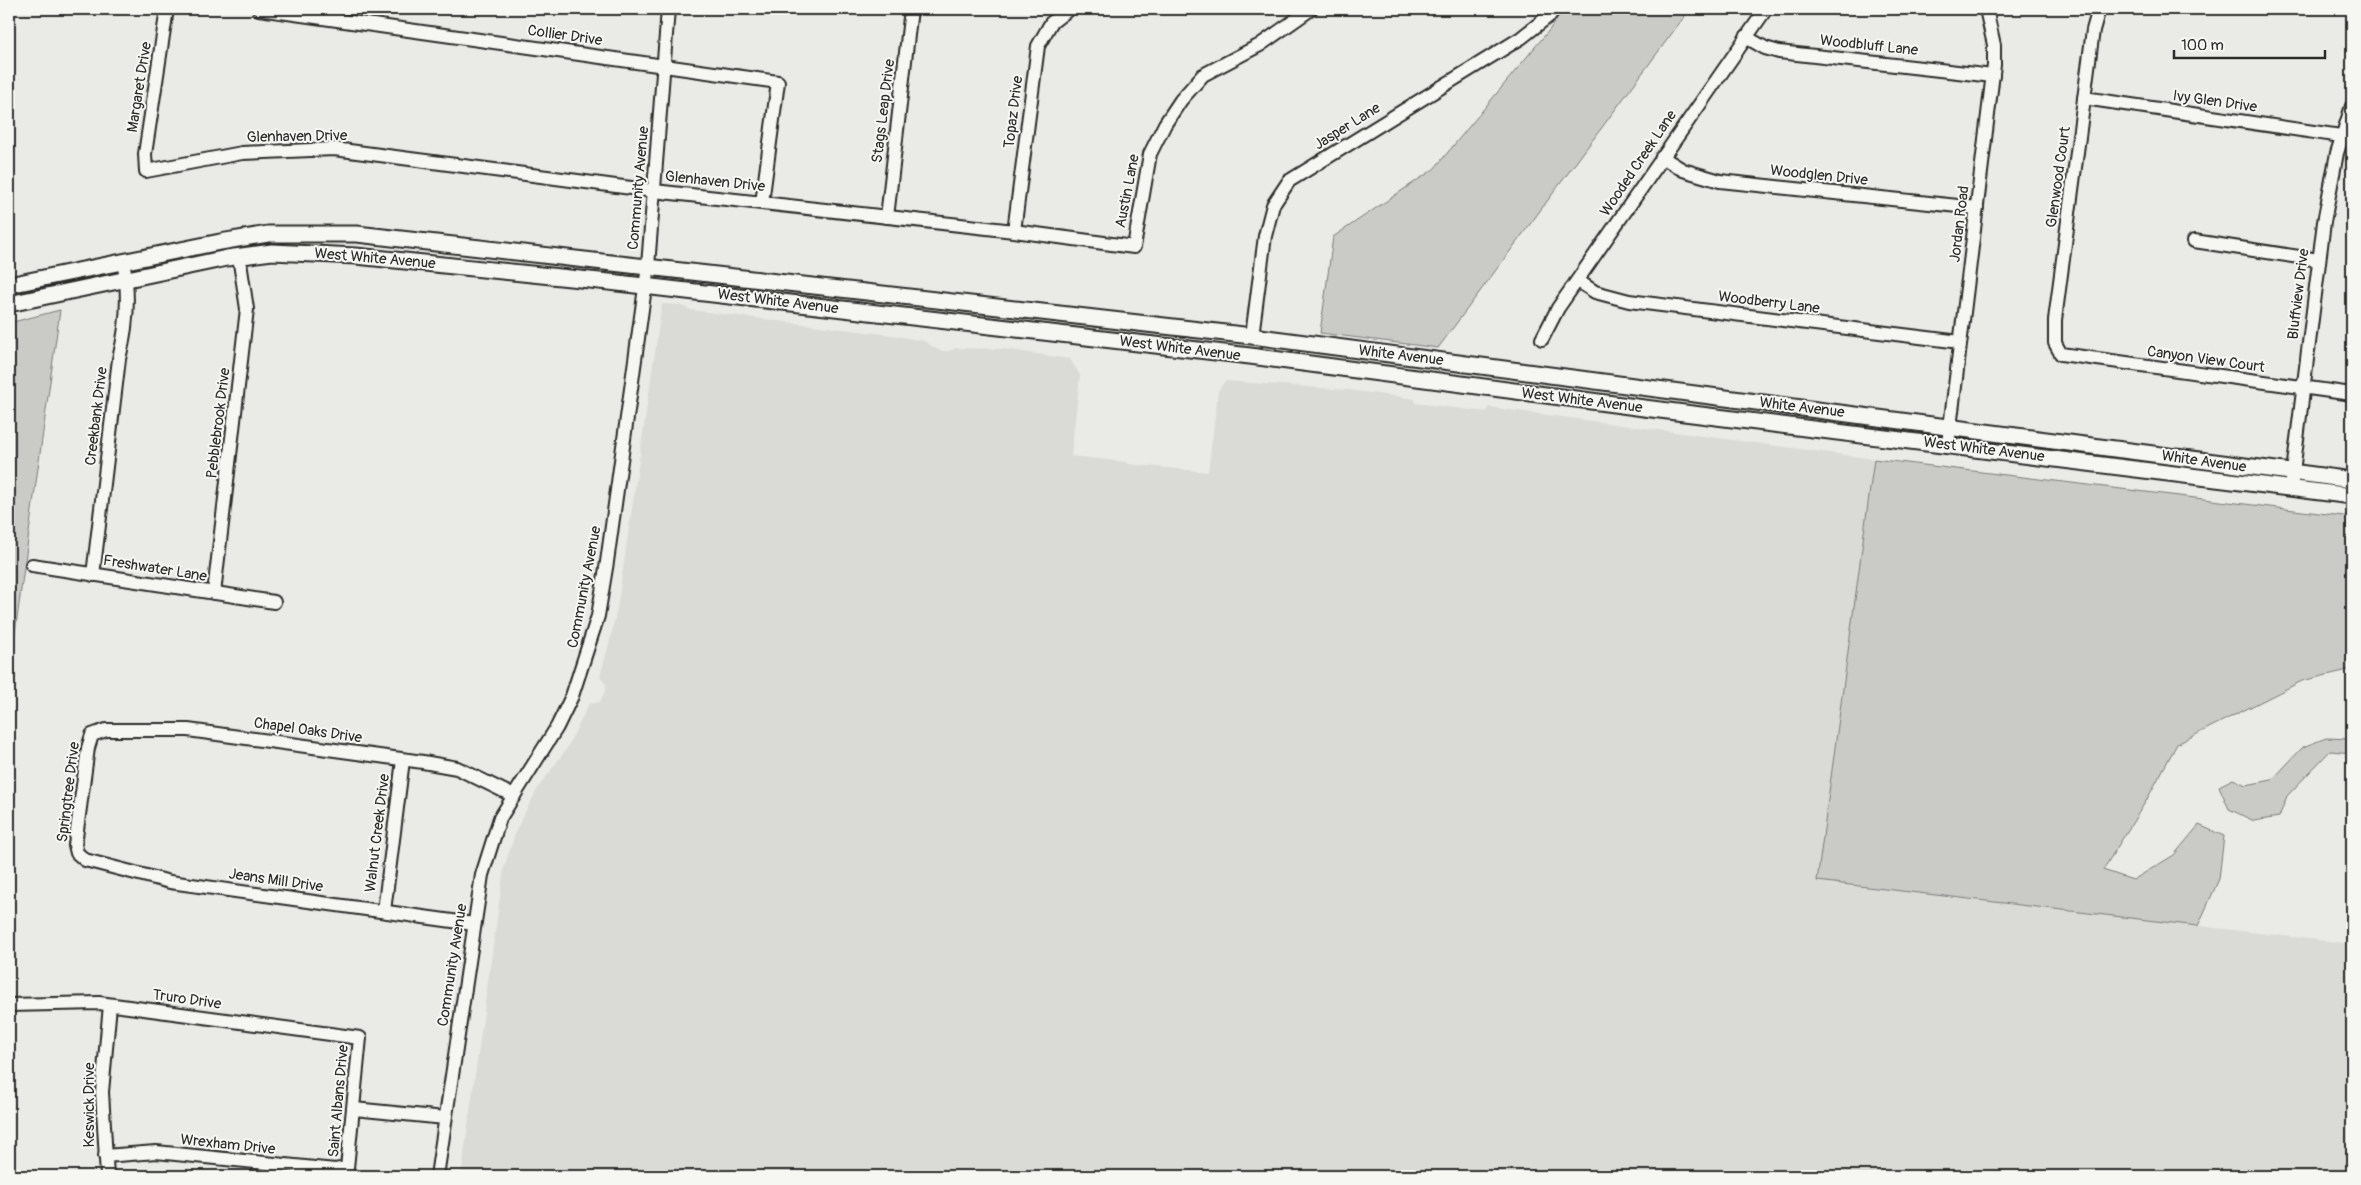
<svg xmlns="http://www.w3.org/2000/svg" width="2361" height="1185" font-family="Pangolin,sans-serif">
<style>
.built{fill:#dadad6}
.green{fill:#cacac7;stroke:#7a7a79}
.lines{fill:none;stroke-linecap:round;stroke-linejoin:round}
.minor-casing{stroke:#2b2b2b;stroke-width:16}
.major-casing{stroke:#2b2b2b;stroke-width:19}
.minor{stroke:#f6f6f2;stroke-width:12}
.major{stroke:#f6f6f2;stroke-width:15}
.labels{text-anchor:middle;stroke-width:4;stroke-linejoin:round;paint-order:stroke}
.street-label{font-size:15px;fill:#2b2b2b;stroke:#f6f6f2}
</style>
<rect width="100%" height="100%" fill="#eaeae6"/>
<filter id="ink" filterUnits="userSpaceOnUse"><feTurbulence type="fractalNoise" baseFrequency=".02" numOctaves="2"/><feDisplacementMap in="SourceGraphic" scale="10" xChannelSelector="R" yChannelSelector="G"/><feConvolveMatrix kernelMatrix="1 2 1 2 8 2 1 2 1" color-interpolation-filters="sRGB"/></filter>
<g filter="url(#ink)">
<polygon class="built" points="662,304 679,305 691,310 891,335 924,341 940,351 949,351 956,348 1003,349 1070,359 1080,375 1071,456 1127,462 1127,464 1208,472 1218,391 1225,381 1348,390 1415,399 1415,403 1487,412 1488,407 1874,459 1817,881 2352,944 2352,1176 461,1176 504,868 517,828 538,788 567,748 589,704 600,702 607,686 600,676 611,637 618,603"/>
<g class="green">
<polygon points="1563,9 1690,9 1438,348 1320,333 1333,237 1434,169 1550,29"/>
<polygon points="60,310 14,640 9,668 9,323"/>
<polygon points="1874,459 2352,517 2352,669 2302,681 2177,744 2146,801 2103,870 2133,880 2174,855 2199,825 2224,836 2219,879 2198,926 1817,881"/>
<polygon points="2326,738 2352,739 2352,753 2330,751 2287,796 2279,817 2254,821 2229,809 2219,786 2233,779 2246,785 2272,780 2303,747"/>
</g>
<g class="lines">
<g class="minor-casing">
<g id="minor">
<polyline points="167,9 145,154 146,171 242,153 334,149 654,191 1014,231 1134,247 1150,154 1165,124 1181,100 1203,75 1260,45 1311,9"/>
<polyline points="259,9 778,82 762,203"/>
<polyline points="2099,9 2093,30 2055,320 2055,343 2061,354 2352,394"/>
<polyline points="1746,37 1765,48 1779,52 1993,76"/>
<polyline points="2084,98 2341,136"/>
<polyline points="1662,157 1683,170 1720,181 1977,208"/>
<polyline points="887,217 911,9"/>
<polyline points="1014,231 1038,46 1051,23 1069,9"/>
<polyline points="2194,241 2319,260"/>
<polyline points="1578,281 1595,292 1629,301 1960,342"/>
<polyline points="1252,336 1265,236 1273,205 1289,181 1521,38 1550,15 1554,9"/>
<polyline points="1542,339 1558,308 1766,9"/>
<polyline points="1948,444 1994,65 1994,45 1986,9"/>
<polyline points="2291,488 2324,222 2337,153 2352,106"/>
<polyline points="32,565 274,602"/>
<path d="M93 575 119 359C127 327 130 294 123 262"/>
<polyline points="214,593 247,309 239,256"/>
<polyline points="384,911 403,760"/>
<polyline points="474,924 170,882 85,860 77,853 75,845 88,748 92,735 106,730 188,730 423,762 457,768 514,796"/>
<polyline points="9,1005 99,1003 360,1038 347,1168 335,1170 156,1152 105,1156"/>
<polyline points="354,1109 445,1118"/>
<polyline points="107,1176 102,1092 110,1005"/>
<polyline points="437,1176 482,875 500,818 557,727 572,696 598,616 607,562 648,266 668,9"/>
</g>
</g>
<g class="major-casing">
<g id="major">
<polyline points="9,285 220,242 268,234 357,234 1252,336 2352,480"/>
<polyline points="9,304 227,258 272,252 356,256 609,282 1250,356 1644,408 2352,496"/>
</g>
</g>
<use href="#minor" class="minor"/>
<use href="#major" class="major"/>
</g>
</g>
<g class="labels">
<g class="street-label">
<text transform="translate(565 35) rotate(8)" y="5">Collier Drive</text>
<text transform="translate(1869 45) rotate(6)" y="5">Woodbluff Lane</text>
<text transform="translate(139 87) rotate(-81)" y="5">Margaret Drive</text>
<text transform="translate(2215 101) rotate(8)" y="5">Ivy Glen Drive</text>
<text transform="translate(883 111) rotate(-83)" y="5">Stags Leap Drive</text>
<text transform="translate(1013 112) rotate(-83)" y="5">Topaz Drive</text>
<text transform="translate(1347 126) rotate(-32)" y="5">Jasper Lane</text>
<text transform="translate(297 136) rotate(-1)" y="5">Glenhaven Drive</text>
<text transform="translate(1638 163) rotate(-56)" y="5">Wooded Creek Lane</text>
<text transform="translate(1819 175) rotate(6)" y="5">Woodglen Drive</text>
<text transform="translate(2058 177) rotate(-82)" y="5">Glenwood Court</text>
<text transform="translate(715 181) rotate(6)" y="5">Glenhaven Drive</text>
<text transform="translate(638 188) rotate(-85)" y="5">Community Avenue</text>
<text transform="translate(1127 191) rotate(-79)" y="5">Austin Lane</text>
<text transform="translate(1959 224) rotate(-83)" y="5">Jordan Road</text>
<text transform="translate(375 258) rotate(5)" y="5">West White Avenue</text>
<text transform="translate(2298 294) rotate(-83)" y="5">Bluffview Drive</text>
<text transform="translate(778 301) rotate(7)" y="5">West White Avenue</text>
<text transform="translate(1769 302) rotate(7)" y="5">Woodberry Lane</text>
<text transform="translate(1180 348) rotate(7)" y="5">West White Avenue</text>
<text transform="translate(1401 355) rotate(7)" y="5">White Avenue</text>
<text transform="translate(2206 359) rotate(8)" y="5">Canyon View Court</text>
<text transform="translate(1582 400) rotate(7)" y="5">West White Avenue</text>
<text transform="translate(1802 407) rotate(7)" y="5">White Avenue</text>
<text transform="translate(96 416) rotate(-83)" y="5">Creekbank Drive</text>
<text transform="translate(218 423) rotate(-83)" y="5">Pebblebrook Drive</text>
<text transform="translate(1984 449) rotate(7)" y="5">West White Avenue</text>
<text transform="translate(2204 461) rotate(8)" y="5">White Avenue</text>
<text transform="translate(155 568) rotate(9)" y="5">Freshwater Lane</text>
<text transform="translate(584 587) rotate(-79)" y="5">Community Avenue</text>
<text transform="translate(308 730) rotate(8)" y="5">Chapel Oaks Drive</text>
<text transform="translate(68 792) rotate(-83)" y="5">Springtree Drive</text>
<text transform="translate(377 833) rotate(-83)" y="5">Walnut Creek Drive</text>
<text transform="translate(276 880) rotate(8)" y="5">Jeans Mill Drive</text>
<text transform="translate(452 965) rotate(-81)" y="5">Community Avenue</text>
<text transform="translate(187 999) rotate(8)" y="5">Truro Drive</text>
<text transform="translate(338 1101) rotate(-85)" y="5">Saint Albans Drive</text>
<text transform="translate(89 1105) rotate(-90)" y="5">Keswick Drive</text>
<text transform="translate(228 1144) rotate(6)" y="5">Wrexham Drive</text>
</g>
</g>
<rect width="2361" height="1185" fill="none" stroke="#f6f6f2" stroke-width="30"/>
<rect x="15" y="15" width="2331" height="1155" fill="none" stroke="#2b2b2b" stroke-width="2" filter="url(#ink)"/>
<path d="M2174 50v8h151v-8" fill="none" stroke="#2b2b2b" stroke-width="2.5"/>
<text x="2181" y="50" font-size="15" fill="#2b2b2b" stroke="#f6f6f2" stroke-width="4" paint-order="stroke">100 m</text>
</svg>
